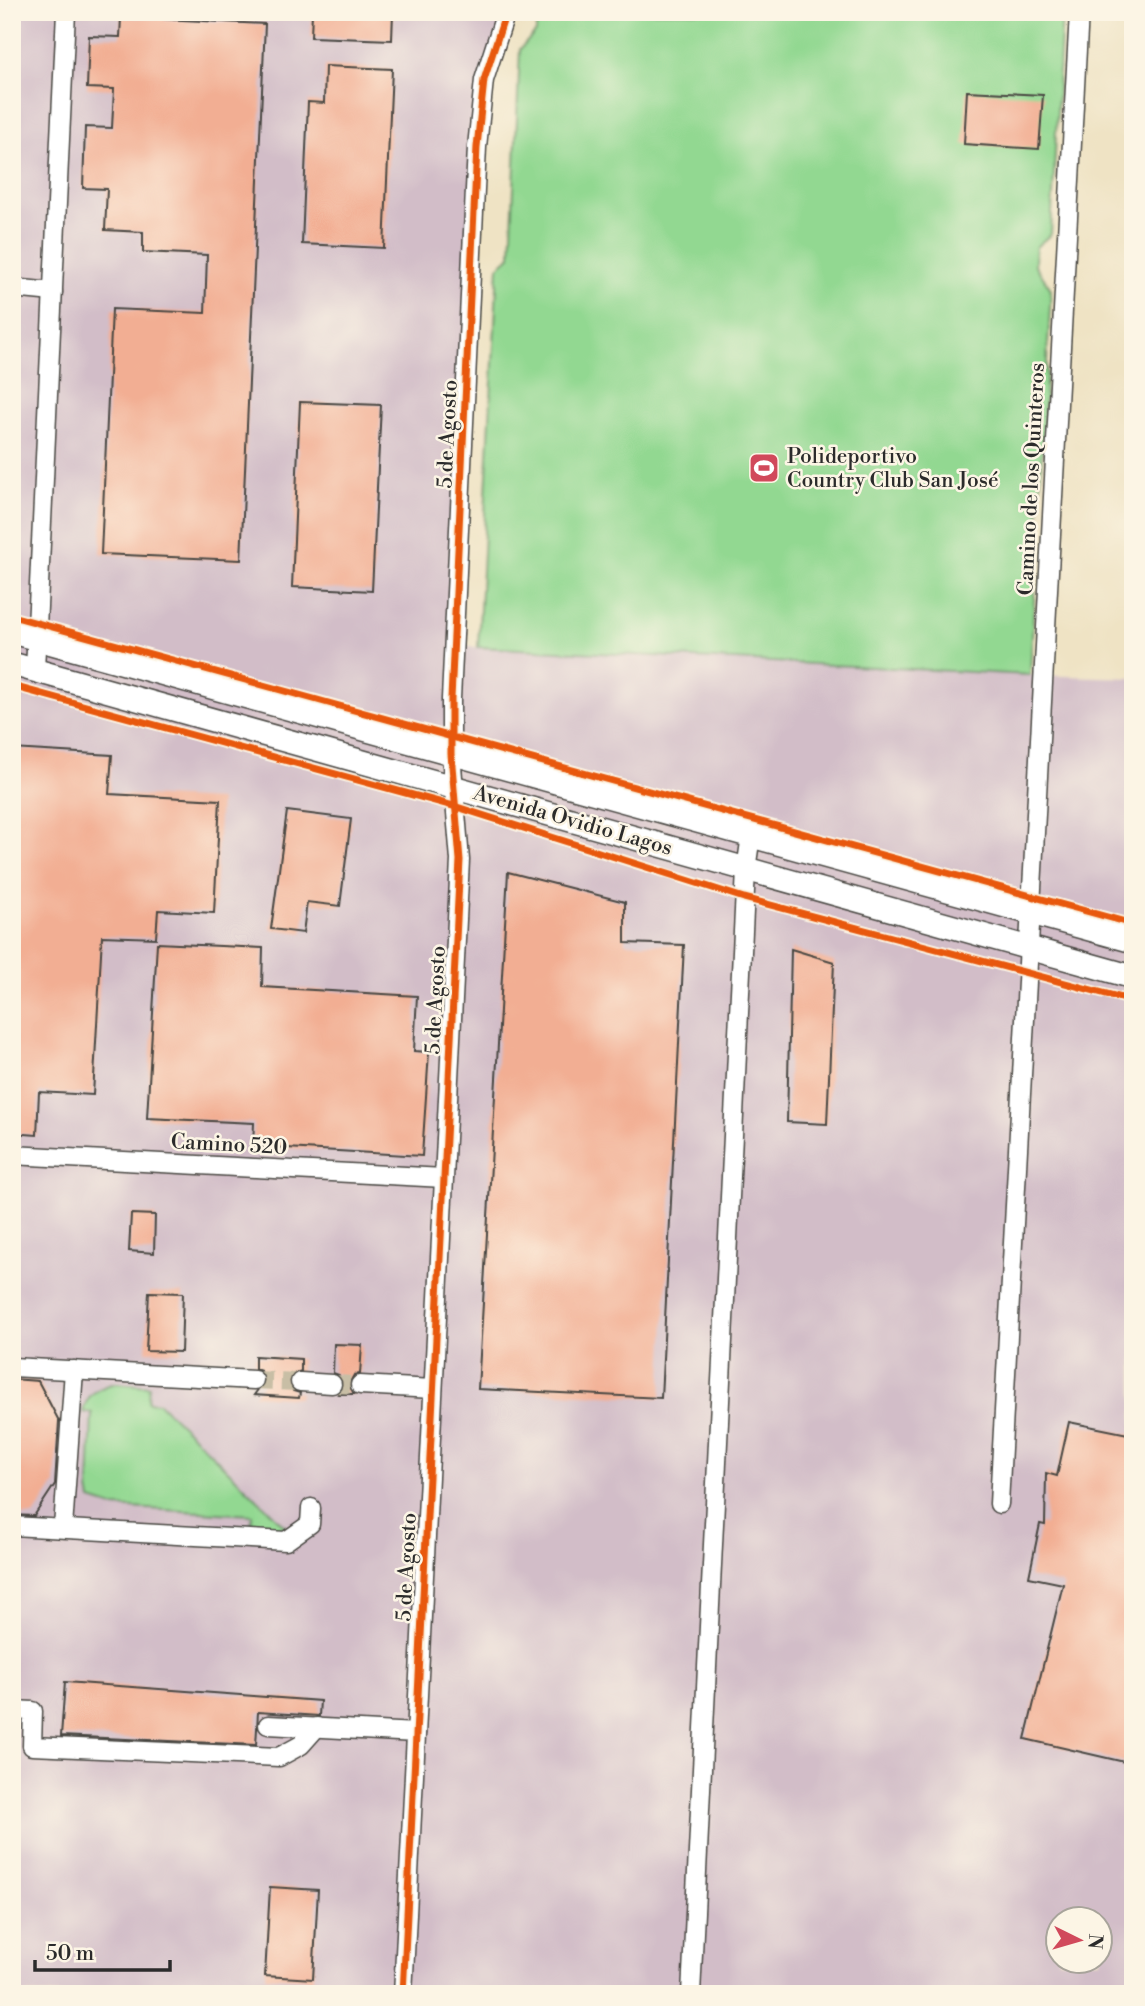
<svg xmlns="http://www.w3.org/2000/svg" width="1145" height="2006" font-family="'Libre Bodoni',serif">
<style>
.industrial{fill:#d2bdc8;fill-rule:evenodd}
.green{fill:#92d891;stroke:#5e825e;stroke-width:2}
.building{fill:#f2ae93}
.lines{fill:none;stroke-linecap:round;stroke-linejoin:round}
.minor-tunnel{stroke:#c8bea5;stroke-width:18;stroke-dasharray:18 9;stroke-linecap:butt}
.minor-casing{stroke:#484742;stroke-width:21}
.major-casing{stroke:#484742;stroke-width:26}
.minor{stroke:#fff;stroke-width:18}
.major{stroke:#fff;stroke-width:23}
.cycleway-casing{stroke:#fcf5e5;stroke-width:11}
.cycleway{stroke:#e8590c;stroke-width:7}
.labels{text-anchor:middle;stroke-width:5;stroke-linejoin:round;paint-order:stroke}
.street-label{font-size:21px;fill:#2b2b2b;stroke:#fcf5e5}
.poi-label{font-size:21px;fill:#2b2b2b;stroke:#fcf5e5;text-anchor:start}
</style>
<rect width="100%" height="100%" fill="#fcf5e5"/>
<filter id="ink" filterUnits="userSpaceOnUse"><feTurbulence type="fractalNoise" baseFrequency=".0143" numOctaves="2"/><feDisplacementMap in="SourceGraphic" scale="14" xChannelSelector="R" yChannelSelector="G"/><feConvolveMatrix kernelMatrix="1 2 1 2 8 2 1 2 1" color-interpolation-filters="sRGB"/></filter>
<filter id="wash" filterUnits="userSpaceOnUse"><feTurbulence type="fractalNoise" baseFrequency=".00686" numOctaves="4" result="noise"/><feDisplacementMap in="SourceGraphic" scale="28" xChannelSelector="R" yChannelSelector="G"/><feGaussianBlur stdDeviation="1.57" result="paint"/><feColorMatrix in="noise" values="0 0 0 0 0 0 0 0 0 0 0 0 0 0 0 0 0 1.4 0 .05"/><feComposite in="paint" operator="in"/></filter>
<g filter="url(#wash)">
<rect width="100%" height="100%" fill="#efe3c4"/>
<path class="industrial" d="M12 12H506L484 80 455 646 1030 675 1133 678V1994H12ZM1058 1918H1100V1960H1058Z"/>
<g class="green">
<polygon points="536,12 1062,12 1051,234 1036,247 1035,265 1051,289 1030,675 478,647 498,267 511,256 520,49 536,32"/>
<path d="M116 1383 149 1386 148 1402 159 1403 285 1526 284 1531 251 1528 252 1515 113 1507 91 1500 89 1489 92 1413 83 1412C86 1394 99 1387 116 1383Z"/>
</g>
<g id="blocks">
<g class="building">
<polygon points="312,12 393,12 392,40 311,37"/>
<polygon points="121,17 265,24 241,560 101,554 112,309 205,313 207,255 143,252 143,232 105,230 107,189 83,188 85,127 112,128 114,89 87,88 89,36 120,37"/>
<polygon points="325,66 392,69 384,248 302,244 308,102 324,103"/>
<polygon points="967,91 1043,95 1039,149 964,144"/>
<polygon points="300,402 381,405 372,591 292,587"/>
<polygon points="12,749 112,755 109,794 220,800 214,913 158,910 156,938 102,936 93,1095 39,1092 37,1135 12,1133"/>
<polygon points="287,811 351,819 340,906 307,902 303,933 271,929"/>
<polygon points="508,872 625,902 625,943 684,945 661,1398 478,1389"/>
<polygon points="157,943 263,948 262,987 417,996 414,1051 429,1052 422,1156 253,1146 254,1123 147,1118"/>
<polygon points="791,949 834,962 827,1124 787,1122"/>
<polygon points="131,1214 155,1215 154,1253 129,1251"/>
<polygon points="149,1292 183,1293 181,1352 146,1351"/>
<polygon points="334,1344 362,1345 360,1374 354,1375 349,1384 354,1394 338,1394 343,1384 339,1375 333,1373"/>
<polygon points="255,1356 301,1359 301,1371 291,1375 289,1382 293,1391 300,1393 299,1398 254,1395 265,1380 261,1371 255,1369"/>
<polygon points="12,1379 38,1381 59,1421 55,1484 34,1516 12,1515"/>
<polygon points="1069,1422 1133,1435 1133,1764 1025,1739 1063,1584 1029,1577 1040,1524 1045,1525 1046,1473 1057,1476"/>
<polygon points="65,1682 320,1701 319,1716 258,1712 256,1745 61,1736"/>
<polygon points="270,1887 318,1890 313,1979 265,1976"/>
</g>
</g>
</g>
<g filter="url(#ink)">
<use href="#blocks" fill-opacity="0" stroke="#484742" stroke-width="2"/>
<g class="lines">
<g class="minor-tunnel">
<polyline points="254,1380 300,1382"/>
<polyline points="332,1384 360,1385"/>
</g>
<g class="minor-casing">
<g id="minor">
<polyline points="12,288 53,292"/>
<polyline points="35,670 66,12"/>
<polyline points="12,1155 444,1178"/>
<polyline points="12,1367 254,1380"/>
<polyline points="300,1382 332,1384"/>
<polyline points="360,1385 433,1389"/>
<polyline points="999,1504 1079,12"/>
<polyline points="12,1526 286,1541 310,1524 311,1508"/>
<polyline points="63,1528 74,1370"/>
<polyline points="12,1710 33,1711 32,1746 279,1757 301,1745 317,1727"/>
<polyline points="268,1725 416,1733"/>
<polyline points="403,1994 460,860 451,754 451,699 477,147 484,80 506,12"/>
<polyline points="691,1994 746,870 751,835"/>
</g>
</g>
<g class="major-casing">
<g id="major">
<polyline points="12,632 1133,941"/>
<polyline points="12,664 1133,977"/>
</g>
</g>
<use href="#minor" class="minor"/>
<use href="#major" class="major"/>
<g class="cycleway-casing">
<g id="cycleway">
<polyline points="12,616 1133,924"/>
<polyline points="12,686 457,807 744,898 1133,1001"/>
<polyline points="403,1994 460,860 451,754 451,699 477,147 484,80 506,12"/>
</g>
</g>
<use href="#cycleway" class="cycleway"/>
</g>
</g>
<defs>
<g id="stadium-square" transform="scale(1.575)"><rect x="-9" y="-9" width="18" height="18" rx="4" fill="#d1495b" stroke="#fcf5e5"/><path d="M0-5a6.5 5 0 1 0 0 10a6.5 5 0 1 0 0-10ZM-3.5-1.8h7v3.6h-7Z" fill="#fff"/></g>
</defs>
<g fill-rule="evenodd">
<use href="#stadium-square" x="764" y="468"/>
</g>
<g class="labels">
<g class="street-label">
<text transform="translate(447 434) rotate(-87)" y="7">5 de Agosto</text>
<text transform="translate(1031 479) rotate(-87)" y="7">Camino de los Quinteros</text>
<text transform="translate(573 820) rotate(16)" y="7">Avenida Ovidio Lagos</text>
<text transform="translate(435 1000) rotate(-87)" y="7">5 de Agosto</text>
<text transform="translate(229 1144) rotate(3)" y="7">Camino 520</text>
<text transform="translate(406 1567) rotate(-87)" y="7">5 de Agosto</text>
</g>
<g class="poi-label">
<text x="787" y="463">Polideportivo<tspan x="787" dy="24">Country Club San José</tspan></text>
</g>
</g>
<rect width="1145" height="2006" fill="none" stroke="#fcf5e5" stroke-width="42"/>
<g transform="translate(1079 1940) rotate(95)"><circle r="33" fill="#fcf5e5" stroke="#a8a49b" stroke-width="2"/>
<path d="M0-5L12 26L0 18L-12 26Z" fill="#d1495b"/>
<text y="-10" font-size="19" font-weight="bold" text-anchor="middle" fill="#2b2b2b">N</text>
</g>
<path d="M35 1960v10h135v-10" fill="none" stroke="#2b2b2b" stroke-width="3.5"/>
<text x="46" y="1960" font-size="21" fill="#2b2b2b" stroke="#fcf5e5" stroke-width="5" paint-order="stroke">50 m</text>
</svg>
